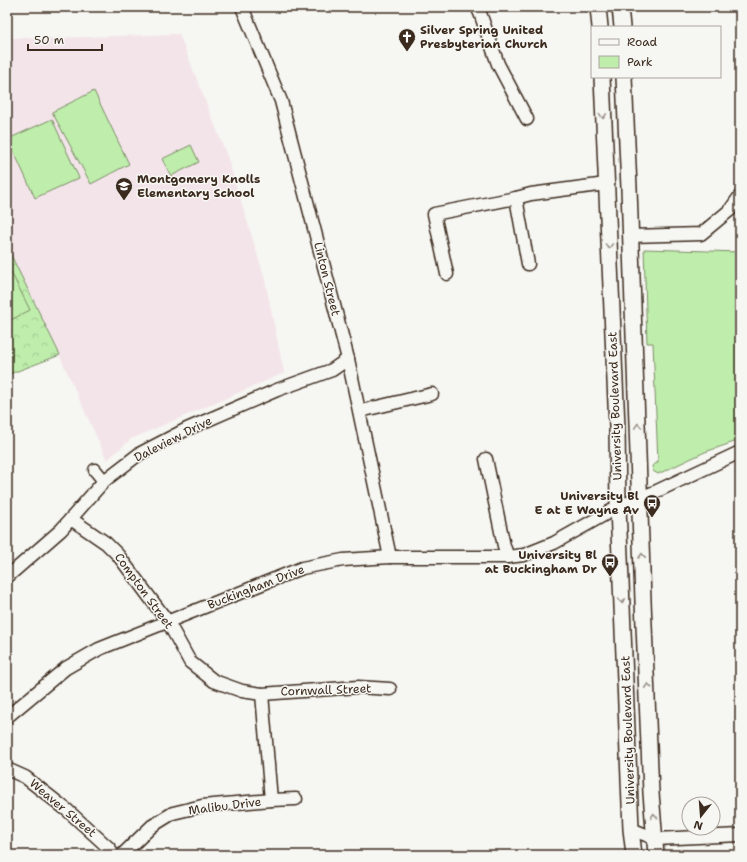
<svg xmlns="http://www.w3.org/2000/svg" width="747" height="862" font-family="'Shantell Sans',sans-serif">
<style>
.built{fill:#f3e4ea}
.forest{fill:url(#forest-crowns);stroke:#7c8c65}
.green{fill:#beedac;stroke:#7c8c65}
.lines{fill:none;stroke-linecap:round;stroke-linejoin:round}
.minor-casing{stroke:#3b2a1e;stroke-width:15}
.major-casing{stroke:#3b2a1e;stroke-width:18}
.minor{stroke:#f6f6f2;stroke-width:12}
.major{stroke:#f6f6f2;stroke-width:15}
.oneway{stroke:#989088}
.labels{text-anchor:middle;stroke-width:3;stroke-linejoin:round;paint-order:stroke}
.poi-label{font-size:12px;font-weight:bold;fill:#3b2a1e;stroke:#f6f6f2;text-anchor:start}
.street-label{font-size:12px;fill:#3b2a1e;stroke:#f6f6f2}
</style>
<defs>
<pattern id="forest-crowns" width="20" height="18" patternUnits="userSpaceOnUse"><rect width="20" height="18" fill="#beedac"/><path d="M2 6a3 3 0 1 1 6 0M12 15a3 3 0 1 1 6 0" fill="none" stroke="#a4cb94"/></pattern>
</defs>
<rect width="100%" height="100%" fill="#f6f6f2"/>
<filter id="ink" filterUnits="userSpaceOnUse"><feTurbulence type="fractalNoise" baseFrequency=".025" numOctaves="2"/><feDisplacementMap in="SourceGraphic" scale="8" xChannelSelector="R" yChannelSelector="G"/><feConvolveMatrix kernelMatrix="1 2 1 2 8 2 1 2 1" color-interpolation-filters="sRGB"/></filter>
<g filter="url(#ink)">
<polygon class="built" points="179,34 227,156 264,276 284,373 131,439 107,460 53,341 7,247 7,38 55,38"/>
<polygon class="forest" points="7,247 60,355 7,375"/>
<g class="green">
<polygon points="94,91 129,164 91,184 52,112"/>
<polygon points="52,119 79,178 35,198 8,139"/>
<polygon points="191,145 199,162 171,176 162,159"/>
<polygon points="644,249 740,252 740,440 705,452 658,474 653,471 652,466 658,462 653,343 647,343"/>
<polygon points="7,264 30,310 7,322"/>
</g>
<g class="lines">
<g class="minor-casing">
<g id="minor">
<polyline points="242,7 281,101 348,359 390,557"/>
<polyline points="477,7 480,13 498,64 527,119"/>
<polyline points="631,236 701,234 730,210 740,196"/>
<polyline points="528,264 516,198 531,194 606,184"/>
<polyline points="447,274 434,214 516,198"/>
<polyline points="360,411 432,394"/>
<polyline points="486,459 504,546 508,557"/>
<polyline points="95,470 104,481"/>
<polyline points="71,519 106,543 118,555 168,622 190,662 214,681 242,691 262,694 358,687 390,689"/>
<polyline points="7,577 61,530 104,481 139,454 187,429 277,390 332,370 348,359"/>
<polyline points="262,694 271,800"/>
<polyline points="7,717 66,668 99,649 302,568 343,560 390,557 508,557 524,555 554,543 618,507 657,491 740,452"/>
<polyline points="7,769 25,777 67,810 109,848 114,855"/>
<polyline points="631,829 656,839 740,835"/>
<polyline points="122,855 152,826 173,813 202,806 271,800 296,799"/>
</g>
</g>
<g class="major-casing">
<g id="major">
<polyline points="598,7 600,27"/>
<polyline points="620,7 622,27"/>
<polyline points="602,77 617,427 618,507 631,829 634,855"/>
<polyline points="624,77 629,188 643,601 651,793 656,855"/>
</g>
</g>
<use href="#minor" class="minor"/>
<use href="#major" class="major"/>
</g>
<defs><path id="oneway-chevron" d="M-2-3.5L2.5 0L-2 3.5" fill="none" stroke-width="1.6" stroke-linecap="round" stroke-linejoin="round"/></defs>
<g class="oneway">
<use href="#oneway-chevron" transform="translate(603 116) rotate(88)"/>
<use href="#oneway-chevron" transform="translate(609 246) rotate(88)"/>
<use href="#oneway-chevron" transform="translate(638 426) rotate(-92)"/>
<use href="#oneway-chevron" transform="translate(642 556) rotate(-92)"/>
<use href="#oneway-chevron" transform="translate(622 601) rotate(87)"/>
<use href="#oneway-chevron" transform="translate(648 686) rotate(-93)"/>
<use href="#oneway-chevron" transform="translate(654 816) rotate(-95)"/>
</g>
</g>
<defs>
<g id="church-pin" transform="scale(0.9)"><path d="M0 17L-7.5 6A9.5 9.5 0 1 1 7.5 6Z" fill="#3b2a1e" stroke="#f6f6f2"/><path d="M-1.2-6h2.4v3.5h3.3v2.4h-3.3V6h-2.4V-.1h-3.3v-2.4h3.3Z" fill="#fff"/></g>
<g id="school-pin" transform="scale(0.9)"><path d="M0 17L-7.5 6A9.5 9.5 0 1 1 7.5 6Z" fill="#3b2a1e" stroke="#f6f6f2"/><path d="M0-5L7-2L0 1L-7-2ZM-4 1L0 2.5L4 1V4Q0 6-4 4Z" fill="#fff"/></g>
<g id="bus-pin" transform="scale(0.9)"><path d="M0 17L-7.5 6A9.5 9.5 0 1 1 7.5 6Z" fill="#3b2a1e" stroke="#f6f6f2"/><path d="M-5-6H5V4H4V6H2V4H-2V6H-4V4H-5ZM-3.5-4V0h7V-4ZM-3.5 1.2v1.5H-2V1.2ZM2 1.2v1.5H3.5V1.2Z" fill="#fff"/></g>
</defs>
<g fill-rule="evenodd">
<use href="#church-pin" x="407" y="37"/>
<use href="#school-pin" x="124" y="186"/>
<use href="#bus-pin" x="652" y="503"/>
<use href="#bus-pin" x="610" y="562"/>
</g>
<g class="labels">
<g class="poi-label">
<text x="420" y="34">Silver Spring United<tspan x="420" dy="14">Presbyterian Church</tspan></text>
<text x="137" y="183">Montgomery Knolls<tspan x="137" dy="14">Elementary School</tspan></text>
<text x="639" y="500" text-anchor="end">University Bl<tspan x="639" dy="14">E at E Wayne Av</tspan></text>
<text x="597" y="559" text-anchor="end">University Bl<tspan x="597" dy="14">at Buckingham Dr</tspan></text>
</g>
<g class="street-label">
<text transform="translate(327 279) rotate(76)" y="4">Linton Street</text>
<text transform="translate(615 406) rotate(-92)" y="4">University Boulevard East</text>
<text transform="translate(173 439) rotate(-27)" y="4">Daleview Drive</text>
<text transform="translate(256 587) rotate(-21)" y="4">Buckingham Drive</text>
<text transform="translate(144 591) rotate(54)" y="4">Compton Street</text>
<text transform="translate(326 690) rotate(-2)" y="4">Cornwall Street</text>
<text transform="translate(628 730) rotate(-92)" y="4">University Boulevard East</text>
<text transform="translate(225 806) rotate(-7)" y="4">Malibu Drive</text>
<text transform="translate(63 808) rotate(40)" y="4">Weaver Street</text>
</g>
</g>
<rect width="747" height="862" fill="none" stroke="#f6f6f2" stroke-width="24"/>
<rect x="12" y="12" width="723" height="838" fill="none" stroke="#3b2a1e" stroke-width="1.5" filter="url(#ink)"/>
<rect x="591" y="26" width="130" height="52" fill="#f6f6f2" stroke="#aba49d"/>
<rect x="599" y="39" width="20" height="6" fill="#f6f6f2" stroke="#aba49d"/>
<text x="627" y="46" font-size="12" fill="#3b2a1e">Road</text>
<rect x="599" y="56" width="20" height="12" fill="#beedac" stroke="#aba49d"/>
<text x="627" y="66" font-size="12" fill="#3b2a1e">Park</text>
<g transform="translate(701 816) rotate(197)"><circle r="19" fill="#f6f6f2" stroke="#aba49d"/>
<path d="M0-3L7 15L0 10L-7 15Z" fill="#3b2a1e"/>
<text y="-6" font-size="11" font-weight="bold" text-anchor="middle" fill="#3b2a1e">N</text>
</g>
<path d="M28 44v6h74v-6" fill="none" stroke="#3b2a1e" stroke-width="2"/>
<text x="34" y="44" font-size="12" fill="#3b2a1e" stroke="#f6f6f2" stroke-width="3" paint-order="stroke">50 m</text>
</svg>
